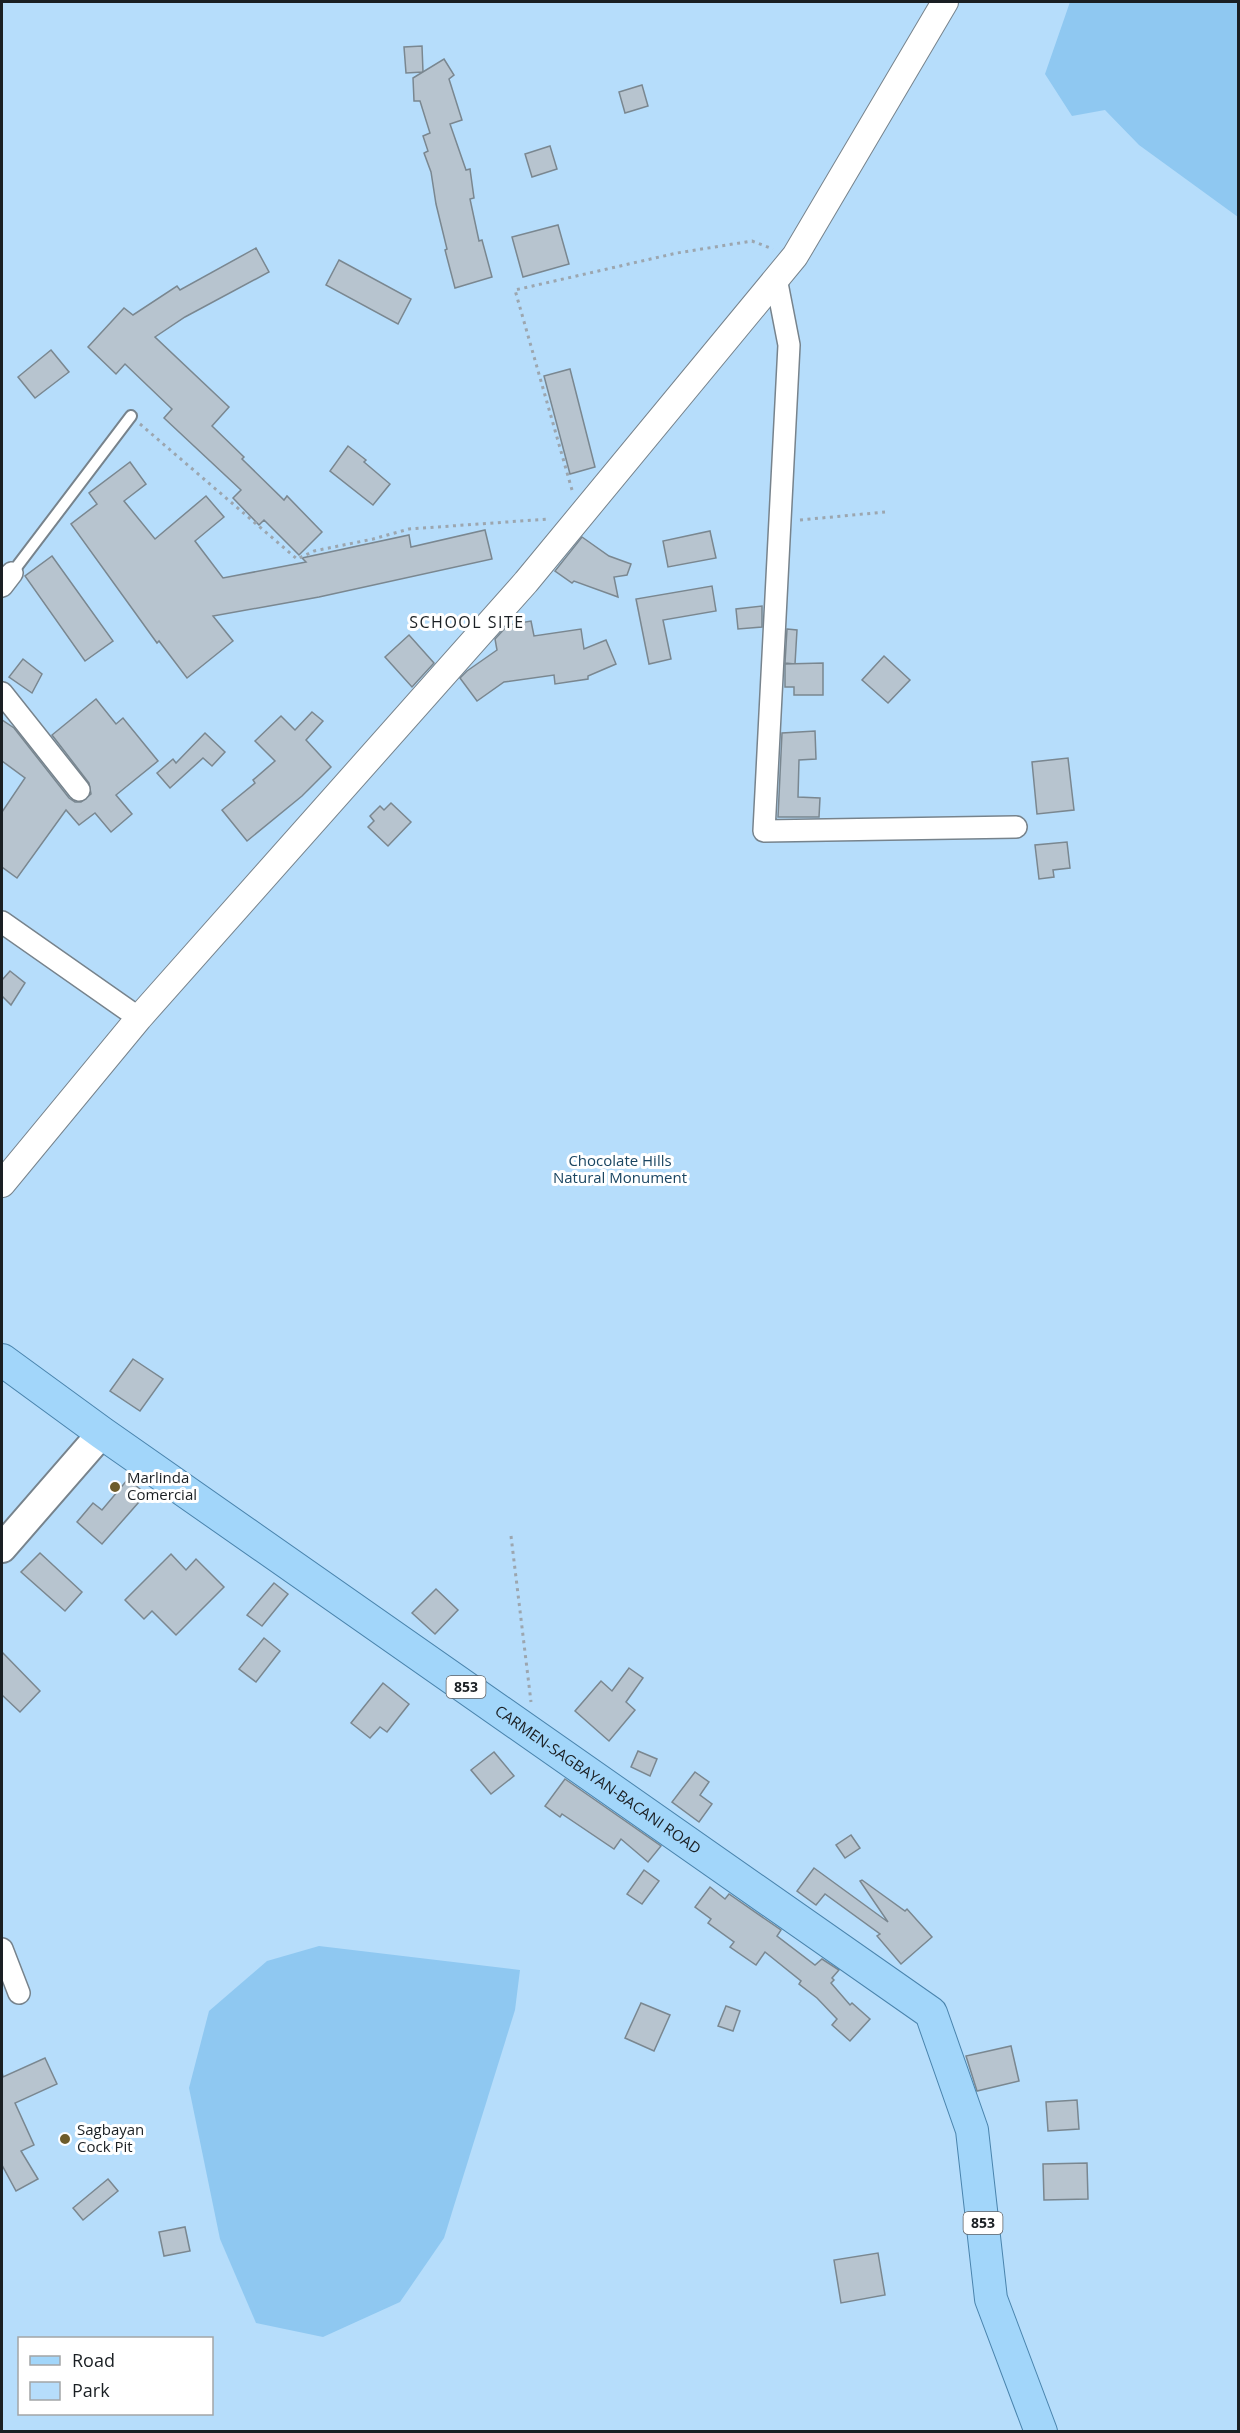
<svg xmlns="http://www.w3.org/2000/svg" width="1240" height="2433" font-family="'Open Sans',sans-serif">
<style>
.green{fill:#b6ddfb;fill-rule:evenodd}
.forest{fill:#8fc8f1}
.building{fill:#b7c4cf;stroke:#7a8790;stroke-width:1.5}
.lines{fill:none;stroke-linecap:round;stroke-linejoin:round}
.service-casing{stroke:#77838c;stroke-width:14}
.minor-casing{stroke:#77838c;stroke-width:24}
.tertiary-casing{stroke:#77838c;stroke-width:28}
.secondary-casing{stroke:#77838c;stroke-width:32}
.primary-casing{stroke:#4a84ad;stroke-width:34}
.path{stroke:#9ca6af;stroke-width:3;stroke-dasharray:3 4.5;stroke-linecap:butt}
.service{stroke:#fff;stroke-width:10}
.minor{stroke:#fff;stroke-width:21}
.tertiary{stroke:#fff;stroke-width:26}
.secondary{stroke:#fff;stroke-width:28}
.primary{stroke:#a2d6fa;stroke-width:32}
.poi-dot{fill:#6e5c2a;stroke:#fff;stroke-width:2}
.labels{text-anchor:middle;stroke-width:6;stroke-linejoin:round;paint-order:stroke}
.shield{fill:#fff;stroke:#5f6265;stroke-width:1.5}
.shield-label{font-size:14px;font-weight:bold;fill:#1a1f23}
.park-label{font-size:15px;fill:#1b4662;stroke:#fff}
.poi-label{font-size:15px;fill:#1a1f23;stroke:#fff;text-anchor:start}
.street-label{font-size:15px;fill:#1a1f23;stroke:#fff}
.neighbourhood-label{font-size:16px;letter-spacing:1.5px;fill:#1a1f23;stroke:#fff}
</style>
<rect width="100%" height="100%" fill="#e4f1fc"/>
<path class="green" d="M2 2H1238V2431L2 2432ZM20 2338H212V2414H20Z"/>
<g class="forest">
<polygon points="1070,2 1238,2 1238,217 1139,145 1105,110 1072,116 1045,74"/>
<polygon points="319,1946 520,1970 515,2010 444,2238 400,2302 323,2337 256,2323 220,2239 189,2088 209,2011 267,1961"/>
</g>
<g class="building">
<polygon points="422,46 423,72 406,73 404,47"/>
<polygon points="444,59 454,75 449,79 462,120 450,124 466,170 470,169 474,198 470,199 479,241 482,240 492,277 455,288 445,250 447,249 436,204 431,172 424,153 428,151 423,136 430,133 420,101 414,101 413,78"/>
<polygon points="642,85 648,106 625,113 619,92"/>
<polygon points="550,146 557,169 532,177 525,154"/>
<polygon points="558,225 569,264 523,277 512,237"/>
<polygon points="256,248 269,272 185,317 155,337 229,407 212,426 244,457 242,459 284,500 287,496 322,532 299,555 264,520 259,525 233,498 241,490 164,418 172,409 125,364 116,374 88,347 124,308 133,315 177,286 180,290"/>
<polygon points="339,260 411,299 398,324 326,285"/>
<polygon points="51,350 69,372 35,398 18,377"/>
<polygon points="570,369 595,467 570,474 544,376"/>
<polygon points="348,446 366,460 364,462 390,484 373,505 330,471"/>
<polygon points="130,462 146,484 124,501 155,539 206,496 224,517 195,541 223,578 306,562 302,558 409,535 411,547 485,530 492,559 319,597 213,616 233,641 187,678 159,641 157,643 71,524 97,504 89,493"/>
<polygon points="710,531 716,558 668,567 663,541"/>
<polygon points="582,537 609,556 631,564 627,575 614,577 618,597 574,581 572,583 555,571"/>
<polygon points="52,556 113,641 85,661 25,576"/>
<polygon points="712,586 716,611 663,620 671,659 649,664 636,599"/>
<polygon points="762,606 762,627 738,629 736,609"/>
<polygon points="531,621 534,636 581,629 584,649 606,640 616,664 588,676 588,679 555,684 554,675 504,682 477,701 460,678 467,671 497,650 495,639 508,625"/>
<polygon points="787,629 797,630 795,664 785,663"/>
<polygon points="409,635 434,663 412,687 385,657"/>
<polygon points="884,656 910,680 888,703 862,680"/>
<polygon points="23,659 42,674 32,693 9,677"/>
<polygon points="823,663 823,695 794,695 794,687 785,687 785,664"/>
<polygon points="96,699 116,724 123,718 158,761 116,795 132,814 111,832 95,813 79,825 66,810 17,878 2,867 2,812 25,778 2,761 2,720 14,728 69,798 75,802 81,802 91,794 89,783 52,735"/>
<polygon points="312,712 323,721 306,740 331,767 302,796 247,841 222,810 255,783 253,780 275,761 255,741 281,716 295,730"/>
<polygon points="815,731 816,759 799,760 798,797 820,798 819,817 778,817 782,733"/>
<polygon points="205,733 225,752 212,766 203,758 170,788 157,773 173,759 176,763"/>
<polygon points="1068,758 1074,810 1037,814 1032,762"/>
<polygon points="391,803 411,822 388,846 368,827 374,821 370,816 380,806 384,810"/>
<polygon points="1067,842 1070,868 1053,870 1054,877 1039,879 1035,845"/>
<polygon points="10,971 25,983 11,1005 2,996 2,980"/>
<polygon points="133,1359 163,1379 140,1411 110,1391"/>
<polygon points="128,1479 146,1494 102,1544 77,1522 93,1503 102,1510"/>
<polygon points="40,1553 82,1592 65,1611 21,1572"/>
<polygon points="171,1554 186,1570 196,1559 224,1587 176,1635 152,1611 144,1619 125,1600"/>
<polygon points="274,1583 288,1594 262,1626 247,1615"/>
<polygon points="436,1589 458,1610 435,1634 412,1613"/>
<polygon points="264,1638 280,1651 256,1682 239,1669"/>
<polygon points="2,1652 40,1691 20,1712 2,1695"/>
<polygon points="629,1668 643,1678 626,1702 635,1710 609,1741 575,1711 601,1681 612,1691"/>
<polygon points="383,1683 409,1704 387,1732 380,1727 370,1738 351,1723"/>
<polygon points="638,1751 657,1759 650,1776 631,1767"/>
<polygon points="494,1752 514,1776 491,1794 471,1770"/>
<polygon points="695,1772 709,1782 700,1795 712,1804 699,1822 672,1802"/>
<polygon points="565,1779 661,1846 648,1862 621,1839 614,1849 562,1814 560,1817 545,1806"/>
<polygon points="851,1835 860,1848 845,1858 836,1845"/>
<polygon points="814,1868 888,1922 860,1881 862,1880 905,1911 907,1909 932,1937 901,1964 877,1936 880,1934 825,1894 816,1905 797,1891"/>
<polygon points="644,1870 659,1881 642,1904 627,1894"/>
<polygon points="710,1887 725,1899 729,1894 781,1930 777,1936 815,1965 822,1959 839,1970 832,1978 834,1980 831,1983 850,2005 852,2003 870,2019 850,2041 832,2025 837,2019 817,1998 799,1984 801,1981 765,1952 756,1965 730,1947 734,1942 708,1923 711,1919 695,1907"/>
<polygon points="641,2003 670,2015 654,2051 625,2038"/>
<polygon points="726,2006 740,2011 733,2031 718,2026"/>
<polygon points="1011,2046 1019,2081 977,2091 966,2056"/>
<polygon points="45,2058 57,2084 15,2103 34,2145 21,2151 38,2179 16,2191 2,2165 2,2072 3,2077"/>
<polygon points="1077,2100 1079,2129 1048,2131 1046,2102"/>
<polygon points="1087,2163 1088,2199 1044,2200 1043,2164"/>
<polygon points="108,2179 118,2191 83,2220 73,2208"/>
<polygon points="185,2227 190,2251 164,2256 159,2232"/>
<polygon points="878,2253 885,2295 841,2303 834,2260"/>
</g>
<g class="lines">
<g class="service-casing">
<polyline id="service" points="12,573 131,416"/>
</g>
<g class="minor-casing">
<g id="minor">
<polyline points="776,278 789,345 764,831 1016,827"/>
<polyline points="2,586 12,573"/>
<polyline points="2,693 79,790"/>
<polyline points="2,922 139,1018"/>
<polyline points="2,1949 19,1993"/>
</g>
</g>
<g class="tertiary-casing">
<polyline id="tertiary" points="2,1184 139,1018 526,582 795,256 945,2"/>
</g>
<g class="secondary-casing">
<polyline id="secondary" points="2,1548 102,1433"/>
</g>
<g class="primary-casing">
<g id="primary">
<path id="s1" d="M2 1360 102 1433 931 2013 972 2130 991 2299 1041 2432"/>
</g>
</g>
<g class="path">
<polyline points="140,424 297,559 314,551 373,539 409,529 549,519"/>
<polyline points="572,490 515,290 677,253 752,241 773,249"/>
<polyline points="800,520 885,512"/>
<polyline points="511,1536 531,1702"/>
</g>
<use href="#service" class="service"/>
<use href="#minor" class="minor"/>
<use href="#tertiary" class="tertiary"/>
<use href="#secondary" class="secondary"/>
<use href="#primary" class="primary"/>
</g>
<g class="poi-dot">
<circle cx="115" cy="1487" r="6"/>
<circle cx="65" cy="2139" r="6"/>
</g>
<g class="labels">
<g class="shield">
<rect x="446.5" y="1676" width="39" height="22" rx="4.5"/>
<rect x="963.5" y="2212" width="39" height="22" rx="4.5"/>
</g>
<g class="shield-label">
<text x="466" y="1692">853</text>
<text x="983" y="2228">853</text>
</g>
<g class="park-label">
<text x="620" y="1166">Chocolate Hills<tspan x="620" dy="17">Natural Monument</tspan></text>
</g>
<g class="poi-label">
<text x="127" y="1483">Marlinda<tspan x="127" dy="17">Comercial</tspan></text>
<text x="77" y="2135">Sagbayan<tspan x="77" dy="17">Cock Pit</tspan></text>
</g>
<g class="street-label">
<text dy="5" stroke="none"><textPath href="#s1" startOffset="729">CARMEN-SAGBAYAN-BACANI ROAD</textPath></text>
</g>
<g class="neighbourhood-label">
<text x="467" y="628">SCHOOL SITE</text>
</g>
</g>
<rect width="1240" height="2433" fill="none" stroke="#1a1f23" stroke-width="6"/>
<rect x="18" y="2337" width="195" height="78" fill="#ffffff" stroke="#a3a5a7" stroke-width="1.5"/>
<rect x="30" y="2356" width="30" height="9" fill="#a2d6fa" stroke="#a3a5a7" stroke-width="1.5"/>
<text x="72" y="2367" font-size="18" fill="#1a1f23">Road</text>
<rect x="30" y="2382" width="30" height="18" fill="#b6ddfb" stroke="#a3a5a7" stroke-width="1.5"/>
<text x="72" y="2397" font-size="18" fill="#1a1f23">Park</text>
</svg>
